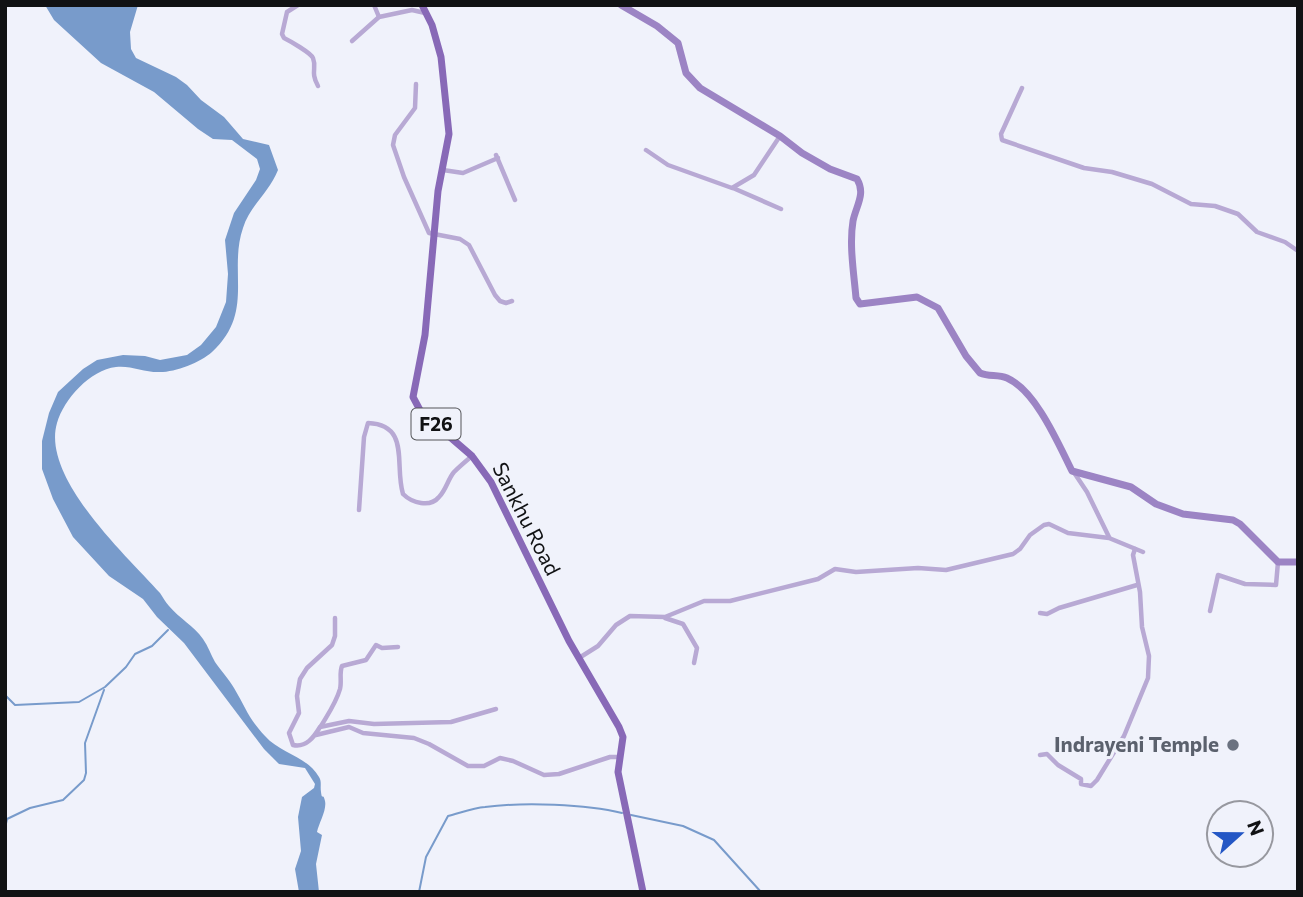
<svg xmlns="http://www.w3.org/2000/svg" width="1303" height="897" font-family="Commissioner,sans-serif">
<style>
.water{fill:#789bcb}
.lines{fill:none;stroke-linecap:round;stroke-linejoin:round}
.stream{stroke:#789bcb;stroke-width:2}
.street{stroke:#b8a9d4;stroke-width:4.5}
.secondary{stroke:#9c84c4;stroke-width:7}
.primary{stroke:#8869b7;stroke-width:7}
.worship-dot{fill:#6b7280;stroke:#f0f2fb;stroke-width:2.5}
.labels{text-anchor:middle;stroke-width:6;stroke-linejoin:round;paint-order:stroke}
.shield{fill:#f0f2fb;stroke:#545559;stroke-width:2}
.shield-label{font-size:19px;font-weight:bold;fill:#111214}
.street-label{font-size:21px;fill:#111214;stroke:#f0f2fb}
.worship-label{font-size:21px;font-weight:bold;fill:#5b616d;stroke:#f0f2fb;text-anchor:end}
</style>
<rect width="100%" height="100%" fill="#f0f2fb"/>
<path class="water" d="M45 5H138L130 32 131 49 136 58 176 77 187 85 201 100 224 117 243 139 269 145 278 170C269 193 250 205 243 228 228 272 255 312 212 352 200 363 173 373 158 372 144 372 129 365 116 367 90 370 64 399 57 423 41 478 127 556 160 593 163 597 165 602 169 606 179 618 194 626 203 639 208 646 211 655 215 662 221 671 229 679 234 688 246 708 248 718 265 736 281 754 307 756 319 777 322 782 320 786 321 792 322 801 323 792 325 801 327 810 319 823 317 832L322 835 316 864 319 892H299L295 869 301 851 298 817 302 797 314 788 315 784 305 768 279 764 264 749 184 643 157 617 143 599 109 576 73 537 53 499 42 469V441L49 413 58 392 83 369 97 360 123 355 145 356 160 360 187 355 201 345 216 327 226 302 228 274 225 240 234 213 256 180 260 169 257 159 232 140 213 139 198 129 154 92 101 63 54 20Z"/>
<g class="lines">
<g class="stream">
<polyline points="5,695 15,705 79,702 105,687 126,667 135,654 152,646 168,630"/>
<polyline points="631,815 683,826 714,840 761,892"/>
<polyline points="5,828 7,819 30,808 63,800 84,780 86,773 85,743 104,690"/>
<path d="M419 892 426 857 448 816C460 813 473 808 485 807 523 802 586 804 622 813"/>
</g>
<g class="street">
<path d="M298 5 287 12 282 34 284 38C290 41 311 53 313 58 317 68 310 72 318 86"/>
<polyline points="374,5 379,17"/>
<polyline points="352,41 379,17 412,10 425,13"/>
<polyline points="416,84 415,108 395,135 393,145 404,177 429,233 460,239 469,245 495,295 500,301 506,303 512,301"/>
<polyline points="1022,88 1001,134 1002,140 1084,168 1112,172 1152,184 1191,204 1215,206 1238,214 1257,232 1285,242 1298,251"/>
<polyline points="646,150 668,165 732,188 754,175 780,136"/>
<polyline points="496,155 515,200"/>
<polyline points="443,170 463,173 498,158"/>
<polyline points="733,188 781,209"/>
<polyline points="1073,471 1087,492 1109,537"/>
<path d="M359 510 364 437 368 423C411 425 394 465 403 494 412 503 430 508 439 497 446 490 448 479 454 472 460 466 466 461 472 456"/>
<polyline points="1210,611 1218,575 1245,584 1276,585 1278,562"/>
<polyline points="1040,613 1047,614 1059,608 1137,585"/>
<path d="M335 618V636L332 645 307 668 300 679 297 696 299 713 289 733 293 745C306 748 314 737 320 727L349 721 374 724 451 722 496 709"/>
<polyline points="665,618 683,624 697,648 694,663"/>
<polyline points="579,658 598,646 616,625 630,616 665,617 704,601 730,601 818,579 835,569 856,572 918,568 946,570 1013,554 1020,549 1030,535 1044,525 1049,524 1068,533 1109,538 1143,552"/>
<path d="M321 726C328 714 336 703 340 689 342 681 339 673 342 666L366 660 376 645 382 648 398 647"/>
<polyline points="316,735 349,727 363,733 414,738 429,744 468,766 484,766 500,758 513,761 544,775 559,774 610,757 618,757"/>
<polyline points="1040,755 1047,754 1058,765 1081,779 1081,784 1091,786 1097,780 1124,736 1148,678 1149,656 1142,627 1140,592 1133,555 1135,549"/>
</g>
<path class="secondary" d="M621 5 657 26 678 43 686 73 700 88 780 136 802 153 830 169 857 179C866 194 856 206 853 221 849 245 854 274 856 298L860 304 917 297 938 308 966 356 980 373C989 377 998 374 1007 378 1036 391 1058 443 1072 471L1131 487 1156 504 1183 514 1233 520 1240 524 1278 562H1298"/>
<polyline class="primary" points="422,5 432,25 441,57 449,134 438,191 425,335 413,397 421,412 472,456 491,482 569,641 619,727 623,737 618,772 643,892"/>
</g>
<circle class="worship-dot" cx="1233" cy="745" r="7"/>
<g class="labels">
<rect class="shield" x="411.5" y="408.5" width="49" height="31" rx="5"/>
<g class="shield-label">
<text x="436" y="431">F26</text>
</g>
<g class="street-label">
<text transform="translate(526 519) rotate(63)" y="7">Sankhu Road</text>
</g>
<g class="worship-label">
<text x="1219" y="752">Indrayeni Temple</text>
</g>
</g>
<rect width="1303" height="897" fill="none" stroke="#111214" stroke-width="14"/>
<g transform="translate(1240 834) rotate(69)"><circle r="33" fill="#f0f2fb" stroke="#97989f" stroke-width="2"/>
<path d="M0-5L12 26L0 18L-12 26Z" fill="#2457c5"/>
<text y="-10" font-size="19" font-weight="bold" text-anchor="middle" fill="#111214">N</text>
</g>
</svg>
